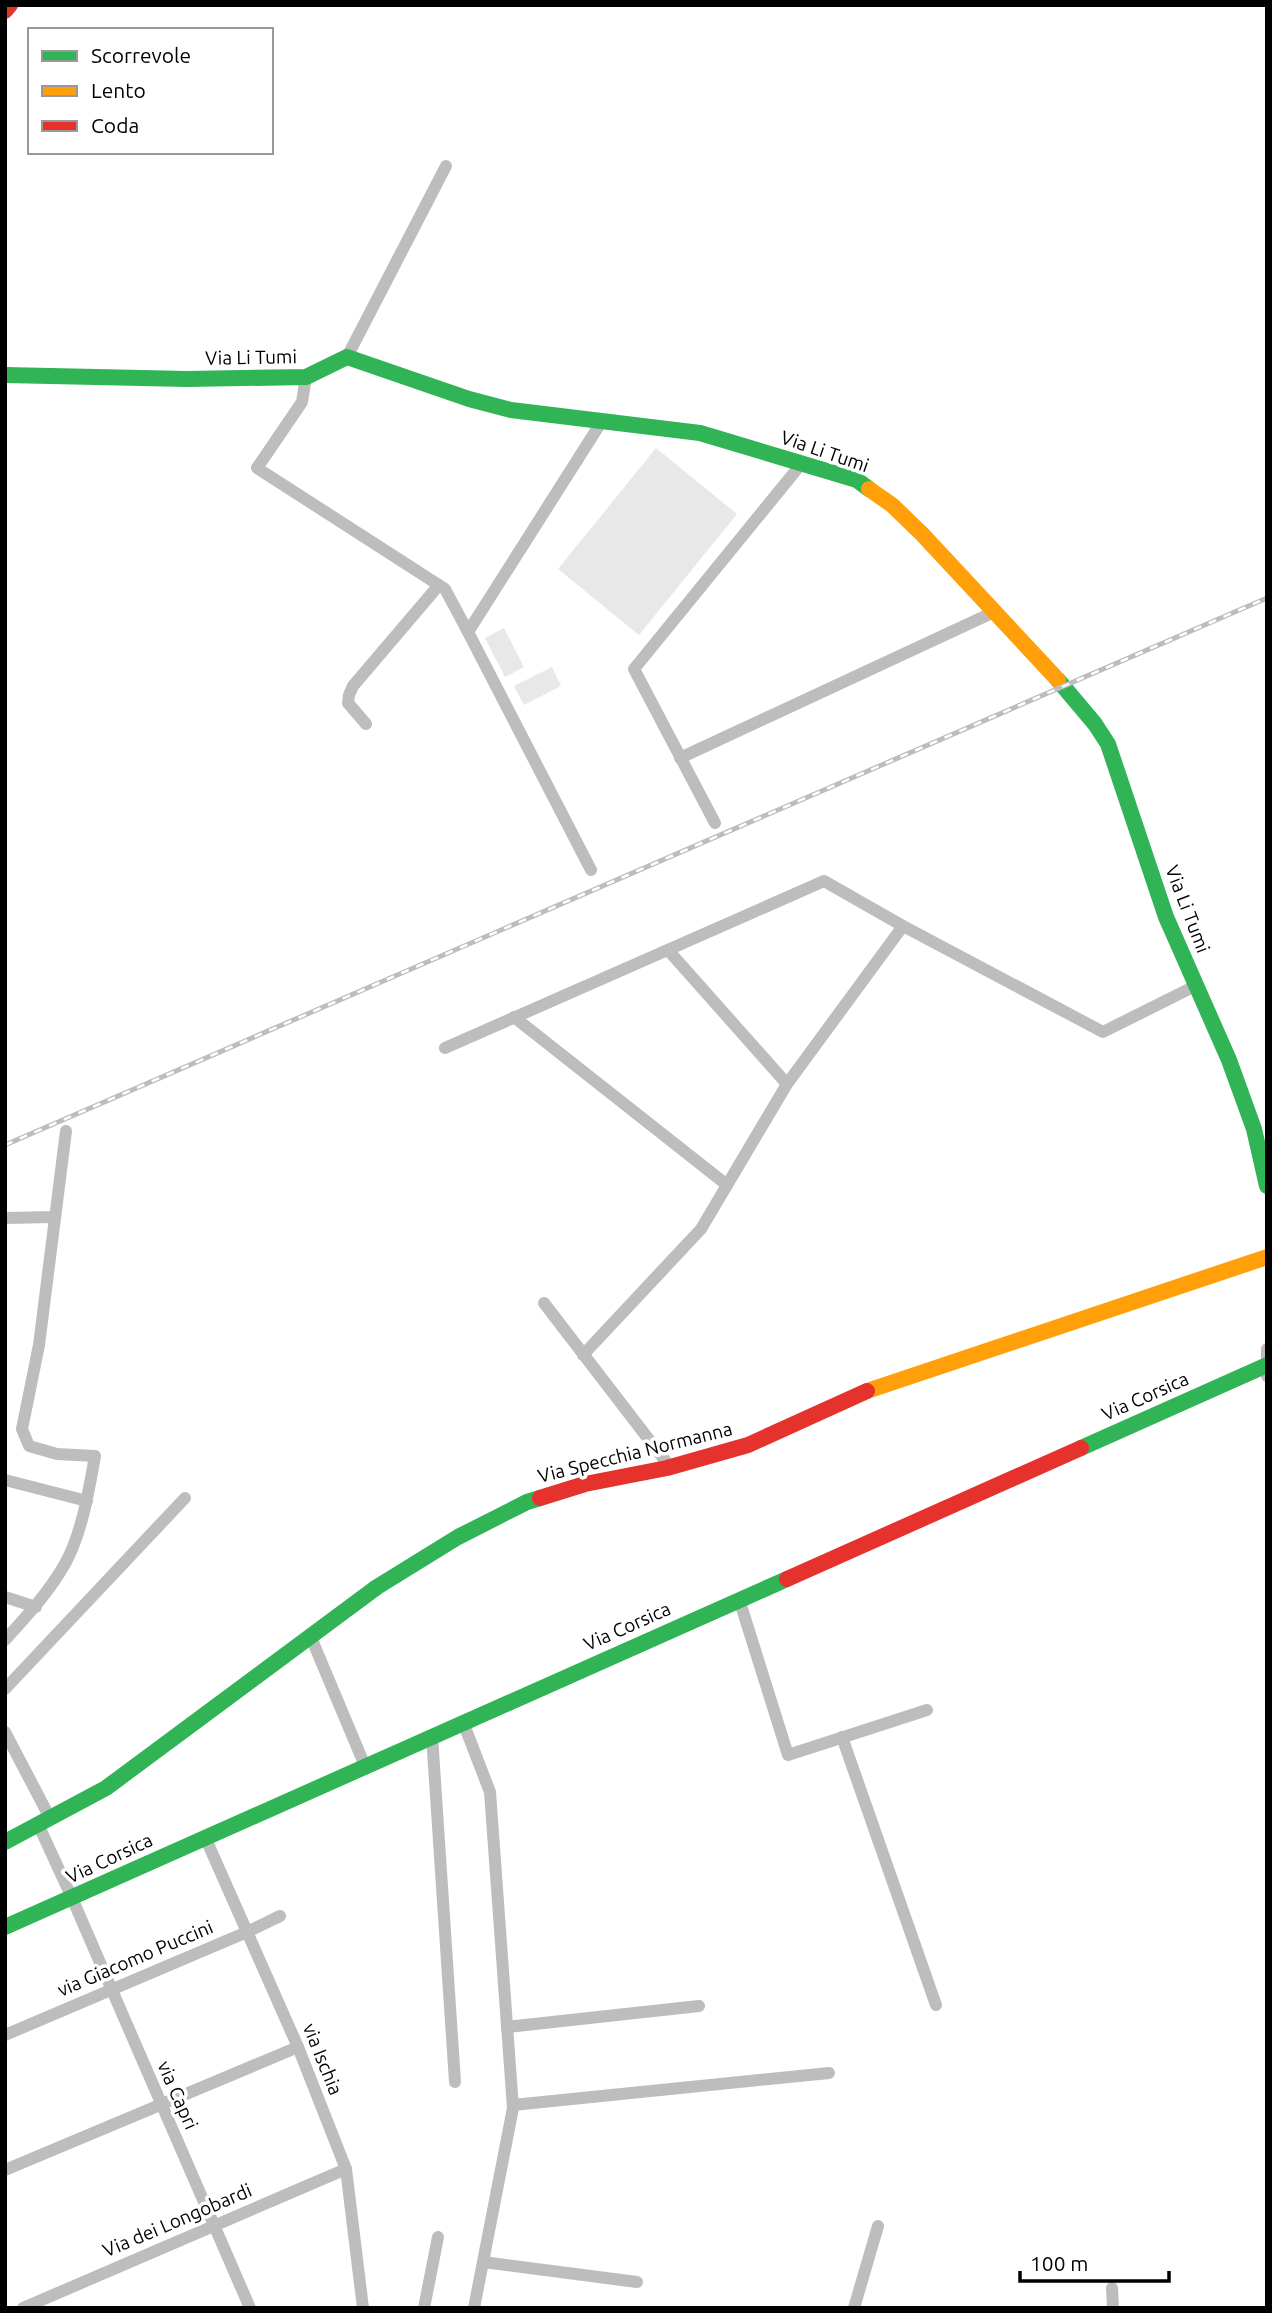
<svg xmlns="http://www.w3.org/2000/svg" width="1272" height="2313" font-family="Ubuntu,sans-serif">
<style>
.green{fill:#e8e8e8}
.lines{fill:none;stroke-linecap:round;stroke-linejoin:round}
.street{stroke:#bdbdbd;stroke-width:12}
.fast{stroke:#30b455;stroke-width:16}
.slow{stroke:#ff9f0a;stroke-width:16}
.jam{stroke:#e5322d;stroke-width:16}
.rail-casing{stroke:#bdbdbd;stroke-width:5}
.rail{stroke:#fff;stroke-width:2.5;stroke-dasharray:8;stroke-linecap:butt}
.labels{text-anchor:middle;stroke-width:7;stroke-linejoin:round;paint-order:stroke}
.street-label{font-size:19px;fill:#000;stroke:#fff}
</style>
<rect width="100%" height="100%" fill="#fff"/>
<g class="green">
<polygon points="656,448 737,514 639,635 558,569"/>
<polygon points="504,628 524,667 505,677 485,638"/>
<polygon points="552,667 561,686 524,705 514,686"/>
</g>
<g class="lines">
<g class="street">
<polyline points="347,357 446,166"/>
<polyline points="306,377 302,402 257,468 445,589 468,632"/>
<polyline points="366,724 348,703 349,695 353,686 439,585"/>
<polyline points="680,758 994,612"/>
<polyline points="715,823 634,669 802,463"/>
<polyline points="591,870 468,632 602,421"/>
<polyline points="668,950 787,1084"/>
<polyline points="514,1017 727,1185"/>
<polyline points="445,1048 824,881 903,926"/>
<polyline points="5,1218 54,1217"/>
<polyline points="544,1303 670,1467"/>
<polyline points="1267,1349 1267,1376"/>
<polyline points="583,1355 701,1229 787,1084 903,926 1103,1032 1197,985"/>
<polyline points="5,1480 87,1501"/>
<polyline points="5,1597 36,1607"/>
<polyline points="739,1599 788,1755 927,1710"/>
<polyline points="310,1635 365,1766"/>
<path d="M5 1640C27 1616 50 1591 66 1562 82 1532 89 1490 95 1456L57 1454 29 1446 22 1429 39 1345 66 1131"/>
<polyline points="5,1689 185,1498"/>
<polyline points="463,1722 490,1792 513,2108 474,2308"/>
<polyline points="5,1732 50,1818"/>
<polyline points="432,1736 455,2082"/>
<polyline points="842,1737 936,2005"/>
<polyline points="38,1824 72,1898 250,2308"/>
<polyline points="205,1837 298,2047 346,2169 363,2308"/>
<polyline points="507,2027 699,2006"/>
<polyline points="5,2035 247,1932 280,1916"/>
<polyline points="513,2105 829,2073"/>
<polyline points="5,2170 298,2047"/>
<polyline points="483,2262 637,2282"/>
<polyline points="1112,2288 1113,2308"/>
<polyline points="23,2308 346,2169"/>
<polyline points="424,2308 438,2237"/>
<polyline points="854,2308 878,2226"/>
</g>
<g class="fast">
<polyline points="5,375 187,379 306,377 347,357 469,399 511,410 700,433 857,480 869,489"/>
<polyline points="1058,680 1095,724 1108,744 1166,917 1229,1060 1254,1129 1267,1186"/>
<polyline points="1081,1448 1267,1365"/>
<polyline points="5,1842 106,1788 377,1587 458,1537 527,1502 540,1498"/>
<polyline points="5,1927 787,1579"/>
</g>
<g class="slow">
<polyline points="869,489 892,505 922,534 1058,680"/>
<polyline points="867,1391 1267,1257"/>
</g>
<g class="jam">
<polyline points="5,11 10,5"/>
<polyline points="540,1498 585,1484 667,1468 748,1445 867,1391"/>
<polyline points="787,1579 1081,1448"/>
</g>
<g class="rail-casing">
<polyline id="rail" points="5,1145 1267,598"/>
</g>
<use href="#rail" class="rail"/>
</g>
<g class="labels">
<g class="street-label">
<text transform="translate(251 357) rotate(-1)" y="7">Via Li Tumi</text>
<text transform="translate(825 451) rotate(19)" y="7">Via Li Tumi</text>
<text transform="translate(1188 909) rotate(69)" y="7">Via Li Tumi</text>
<text transform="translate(1145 1396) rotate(-24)" y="7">Via Corsica</text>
<text transform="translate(635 1452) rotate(-14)" y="7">Via Specchia Normanna</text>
<text transform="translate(627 1626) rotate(-24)" y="7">Via Corsica</text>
<text transform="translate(109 1858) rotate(-25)" y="7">Via Corsica</text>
<text transform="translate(135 1958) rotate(-23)" y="7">via Giacomo Puccini</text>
<text transform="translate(323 2059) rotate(68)" y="7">via Ischia</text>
<text transform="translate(178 2095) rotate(66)" y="7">via Capri</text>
<text transform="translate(177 2220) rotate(-23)" y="7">Via dei Longobardi</text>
</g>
</g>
<rect width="1272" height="2313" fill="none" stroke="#000000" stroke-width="14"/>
<rect x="28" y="28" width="245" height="126" fill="#ffffff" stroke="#999999" stroke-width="2"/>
<rect x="42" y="51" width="35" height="10" fill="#30b455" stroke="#999999" stroke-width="2"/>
<text x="91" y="63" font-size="21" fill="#000000">Scorrevole</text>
<rect x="42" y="86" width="35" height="10" fill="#ff9f0a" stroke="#999999" stroke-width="2"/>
<text x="91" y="98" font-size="21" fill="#000000">Lento</text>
<rect x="42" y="121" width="35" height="10" fill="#e5322d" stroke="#999999" stroke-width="2"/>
<text x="91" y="133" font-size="21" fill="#000000">Coda</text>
<path d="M1020 2271v10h149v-10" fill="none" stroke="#000000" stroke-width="3.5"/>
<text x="1030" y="2271" font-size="21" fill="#000000" stroke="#ffffff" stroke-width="5" paint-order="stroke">100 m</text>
</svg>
